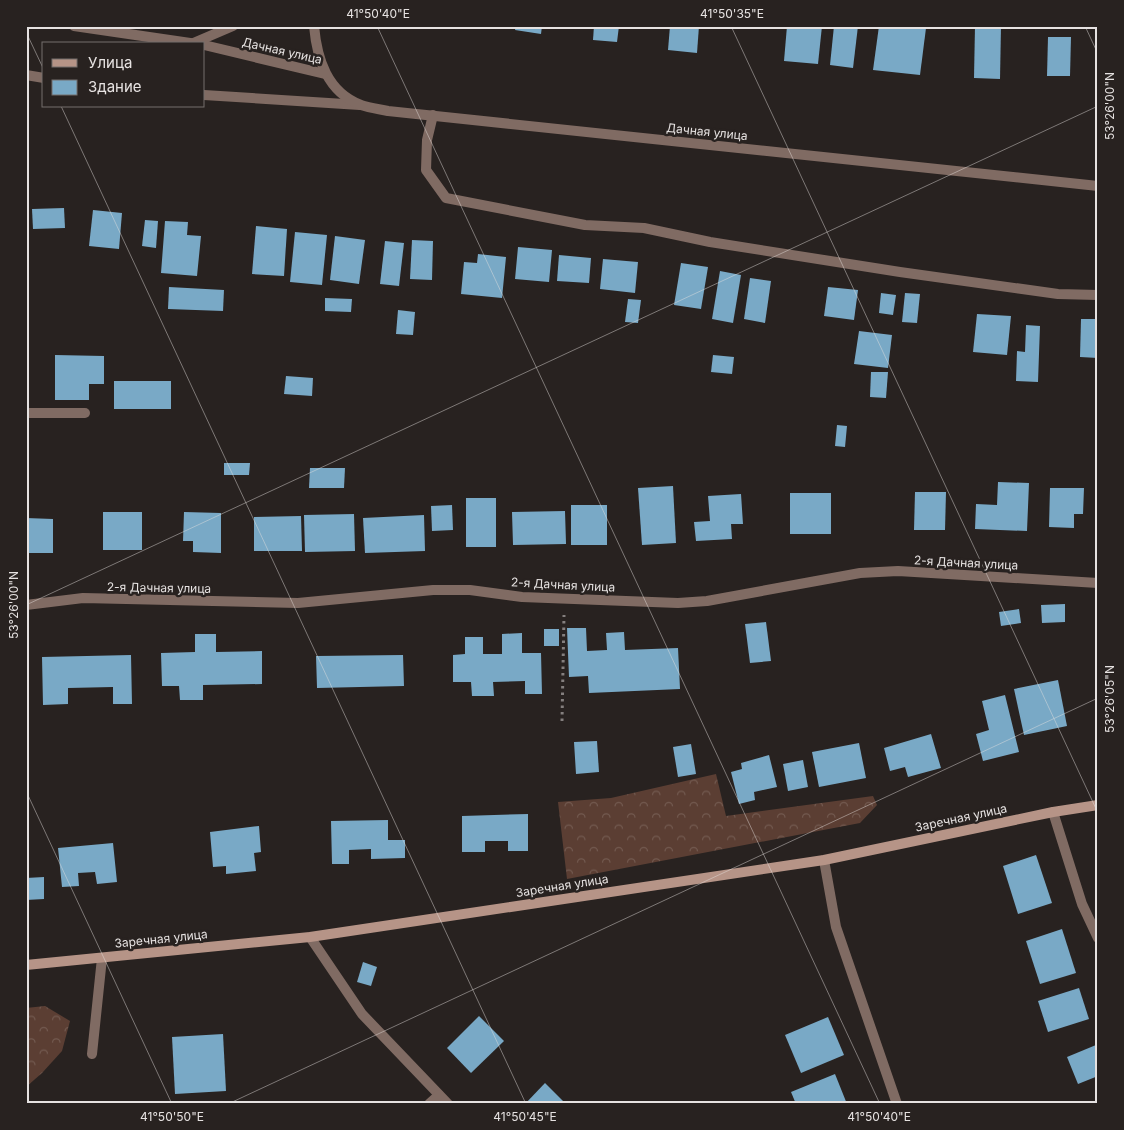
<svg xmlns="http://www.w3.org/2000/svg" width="1124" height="1130" font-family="Inter,sans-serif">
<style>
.forest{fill:url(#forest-crowns)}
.building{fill:#79a9c6}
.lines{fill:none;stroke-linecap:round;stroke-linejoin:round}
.path{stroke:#847f7e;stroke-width:3;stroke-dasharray:2.5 4;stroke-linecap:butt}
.service{stroke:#806b63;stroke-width:10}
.minor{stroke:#806b63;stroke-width:10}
.secondary{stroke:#b69487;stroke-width:10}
.ticks{fill:none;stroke:#e6e2e1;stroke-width:1;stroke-opacity:0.45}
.labels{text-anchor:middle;stroke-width:5;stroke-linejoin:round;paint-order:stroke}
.street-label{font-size:12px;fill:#e6e2e1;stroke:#282220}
.neatline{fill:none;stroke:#e6e2e1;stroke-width:2}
.ticks-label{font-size:12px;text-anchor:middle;fill:#e6e2e1}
</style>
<defs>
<pattern id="forest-crowns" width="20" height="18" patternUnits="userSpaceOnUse" patternTransform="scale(1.25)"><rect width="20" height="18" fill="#5b3e33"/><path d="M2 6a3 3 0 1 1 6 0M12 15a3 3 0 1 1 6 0" fill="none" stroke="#735a50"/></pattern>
</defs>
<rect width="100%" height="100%" fill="#282220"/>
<g class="forest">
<polygon points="716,774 726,816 873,796 877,805 860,823 567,879 558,802 611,798"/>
<polygon points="45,1006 70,1021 62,1051 42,1073 26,1087 26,1008"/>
</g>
<g class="building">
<polygon points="516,26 542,26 541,34 515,30"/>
<polygon points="594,26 619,26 617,42 593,40"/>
<polygon points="670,26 699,26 697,53 668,50"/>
<polygon points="787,26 822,26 818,64 784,61"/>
<polygon points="834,26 858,26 853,68 830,65"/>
<polygon points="879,26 926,28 920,75 873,70"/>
<polygon points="975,26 1001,26 1000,79 974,78"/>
<polygon points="1048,37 1071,37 1070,76 1047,76"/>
<polygon points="64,208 65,228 33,229 32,209"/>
<polygon points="93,210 122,213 119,249 89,246"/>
<polygon points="145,220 158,221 156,248 142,246"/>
<polygon points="165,221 188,222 187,235 201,236 197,276 161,273"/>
<polygon points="256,226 287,229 284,276 252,274"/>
<polygon points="295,232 327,235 322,285 290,282"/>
<polygon points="335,236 365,240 359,284 330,280"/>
<polygon points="412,240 433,241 432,280 410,279"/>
<polygon points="385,241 404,243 399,286 380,284"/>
<polygon points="518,247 552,250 549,282 515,279"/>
<polygon points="478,254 506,257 502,298 461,294 464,262 477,263"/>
<polygon points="559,255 591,258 589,283 557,281"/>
<polygon points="603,259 638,262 635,293 600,289"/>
<polygon points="681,263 708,267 701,309 674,305"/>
<polygon points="720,271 741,275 733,323 712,319"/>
<polygon points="750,278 771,281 765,323 744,319"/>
<polygon points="169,287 224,290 223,311 168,309"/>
<polygon points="828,287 858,290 854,320 824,316"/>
<polygon points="881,293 896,295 893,315 879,313"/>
<polygon points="905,293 920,294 917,323 902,322"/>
<polygon points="325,298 352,299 351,312 325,311"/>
<polygon points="628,299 641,300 638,323 625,322"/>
<polygon points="398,310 415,312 413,335 396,334"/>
<polygon points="977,314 1011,316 1007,355 973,352"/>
<polygon points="1081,319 1098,319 1098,358 1080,357"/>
<polygon points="1026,325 1040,326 1038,382 1016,381 1017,351 1025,352"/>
<polygon points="859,331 892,335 888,368 854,364"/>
<polygon points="55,355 104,356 104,384 89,384 89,400 55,400"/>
<polygon points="713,355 734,357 732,374 711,372"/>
<polygon points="871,372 888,372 886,398 870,397"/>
<polygon points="286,376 313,378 312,396 284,394"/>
<rect x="114" y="381" width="57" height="28"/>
<polygon points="837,425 847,426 845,447 835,446"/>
<polygon points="224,463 250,463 249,475 224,475"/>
<polygon points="310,468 345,468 344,488 309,488"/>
<polygon points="998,482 1029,483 1027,531 975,529 976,504 997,505"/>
<polygon points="673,486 676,543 642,545 638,488"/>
<polygon points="1050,488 1084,488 1083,514 1074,514 1074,528 1049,527"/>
<polygon points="915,492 946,492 945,530 914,530"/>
<rect x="790" y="493" width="41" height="41"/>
<polygon points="741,494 743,524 731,524 732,539 696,541 694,522 710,521 708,496"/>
<rect x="466" y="498" width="30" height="49"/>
<polygon points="452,505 453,530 432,531 431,506"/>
<rect x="571" y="505" width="36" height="40"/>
<polygon points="565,511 566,544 513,545 512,512"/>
<rect x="103" y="512" width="39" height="38"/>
<polygon points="184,512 221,513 221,553 193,552 193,541 183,541"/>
<polygon points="354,514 355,551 305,552 304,515"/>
<polygon points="424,515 425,551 365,553 363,518"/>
<polygon points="301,516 302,551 254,551 254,517"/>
<polygon points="26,518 53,519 53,553 26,553"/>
<polygon points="1065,604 1065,622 1042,623 1041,605"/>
<polygon points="1019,609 1021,623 1001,626 999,612"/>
<polygon points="766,622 771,661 750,663 745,624"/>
<polygon points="567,628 586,628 587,651 607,650 606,633 624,632 625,650 678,648 680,689 589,693 588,676 569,677"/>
<rect x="544" y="629" width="15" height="17"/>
<polygon points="522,633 522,653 541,653 542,694 525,694 525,681 493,682 494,696 472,696 471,682 453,682 453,655 465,654 465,637 483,637 483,654 502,654 502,634"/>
<polygon points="195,634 216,634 216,652 262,651 262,684 203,685 203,700 180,700 179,686 162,686 161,653 195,652"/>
<polygon points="131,655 132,704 113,704 113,687 68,688 68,704 43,705 42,657"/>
<polygon points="403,655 404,686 317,688 316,656"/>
<polygon points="1058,680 1067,726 1024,735 1014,689"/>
<polygon points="1005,695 1019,752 983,761 976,734 989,730 982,701"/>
<polygon points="931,734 941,768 908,777 905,767 890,771 884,748"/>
<polygon points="597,741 599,772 576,774 574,742"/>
<polygon points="859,743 866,778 819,787 812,752"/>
<polygon points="691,744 696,774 678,777 673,747"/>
<polygon points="769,755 777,787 754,792 755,800 739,804 731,772 742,769 741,763"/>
<polygon points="803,760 808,787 788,791 783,764"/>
<polygon points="528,814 528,851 508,851 508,841 485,841 485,852 462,852 462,816"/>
<polygon points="388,820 388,840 405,840 405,858 371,859 371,849 349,850 349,864 332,864 331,821"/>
<polygon points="259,826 261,852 254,853 256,871 226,874 226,866 213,867 210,832"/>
<polygon points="113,843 117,882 97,884 95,872 78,873 79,886 62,887 58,848"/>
<polygon points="1036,855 1052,903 1018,914 1003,866"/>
<polygon points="44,877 44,899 26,900 26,878"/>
<polygon points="1062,929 1076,973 1040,984 1026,941"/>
<polygon points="363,962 377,967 371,986 357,982"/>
<polygon points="1079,988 1089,1019 1048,1032 1038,1001"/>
<polygon points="479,1016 504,1041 471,1073 447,1048"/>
<polygon points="828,1017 844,1055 801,1073 785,1035"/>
<polygon points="223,1034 226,1091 175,1094 172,1037"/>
<polygon points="1096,1045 1098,1051 1098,1076 1078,1084 1067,1057"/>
<polygon points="835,1074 847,1104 796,1104 791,1092"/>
<polygon points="545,1083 566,1104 525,1104"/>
</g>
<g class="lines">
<polyline class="path" points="562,721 564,615"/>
<g class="service">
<polyline points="191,44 233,26"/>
<polyline points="26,75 44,78"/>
<polyline points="204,95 360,105"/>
<polyline points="433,115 427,140 426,170 446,198 585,225 644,228 710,242 900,272 1058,294 1098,295"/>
<polyline points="26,413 85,413"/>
<polyline points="92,1054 102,958"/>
</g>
<g class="minor">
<polyline points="74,26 197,44"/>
<path d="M314 26C317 59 327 92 361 105 370 108 379 109 388 111L1098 186"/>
<polyline points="204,45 325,74"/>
<polyline points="26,605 83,598 298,603 433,590 470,590 522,597 678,603 707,601 860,573 898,571 1098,583"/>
<polyline points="1053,812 1082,904 1098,938"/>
<polyline points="824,860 836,927 897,1104"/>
<polyline points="310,937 362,1014 448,1104"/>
<polyline points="429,1104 439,1095"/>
</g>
<polyline class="secondary" points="26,965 310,937 824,860 1053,812 1098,805"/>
</g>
<path class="ticks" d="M377 26 880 1104M731 26 1098 813M1085 26 1098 54M26 32 44 70M61 106 526 1104M26 605 1098 106M26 791 172 1104M228 1104 1098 698"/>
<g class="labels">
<g class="street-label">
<text transform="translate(282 51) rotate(13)" y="4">Дачная улица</text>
<text transform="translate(707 132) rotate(6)" y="4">Дачная улица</text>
<text transform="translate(966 563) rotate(3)" y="4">2-я Дачная улица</text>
<text transform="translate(563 585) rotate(3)" y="4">2-я Дачная улица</text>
<text transform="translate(159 588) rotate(1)" y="4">2-я Дачная улица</text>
<text transform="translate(961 818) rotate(-12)" y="4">Заречная улица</text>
<text transform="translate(562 886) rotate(-9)" y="4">Заречная улица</text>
<text transform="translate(161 939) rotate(-6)" y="4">Заречная улица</text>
</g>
</g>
<rect width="1124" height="1130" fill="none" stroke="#282220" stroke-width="55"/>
<rect x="42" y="42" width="162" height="65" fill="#282220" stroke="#746f6d"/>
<rect x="52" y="59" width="25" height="8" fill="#b69487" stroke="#746f6d"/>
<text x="88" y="68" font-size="15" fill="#e6e2e1">Улица</text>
<rect x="52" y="80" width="25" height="15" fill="#79a9c6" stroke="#746f6d"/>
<text x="88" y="92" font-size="15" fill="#e6e2e1">Здание</text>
<rect x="28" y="28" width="1068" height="1074" class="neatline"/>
<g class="ticks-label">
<text x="378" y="18">41°50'40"E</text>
<text x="732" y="18">41°50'35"E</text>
<text transform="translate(1110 106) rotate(-90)" y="4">53°26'00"N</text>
<text transform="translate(14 605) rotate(-90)" y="4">53°26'00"N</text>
<text transform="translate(1110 699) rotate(-90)" y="4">53°26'05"N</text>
<text x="172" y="1121">41°50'50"E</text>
<text x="525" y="1121">41°50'45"E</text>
<text x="879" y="1121">41°50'40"E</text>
</g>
</svg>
